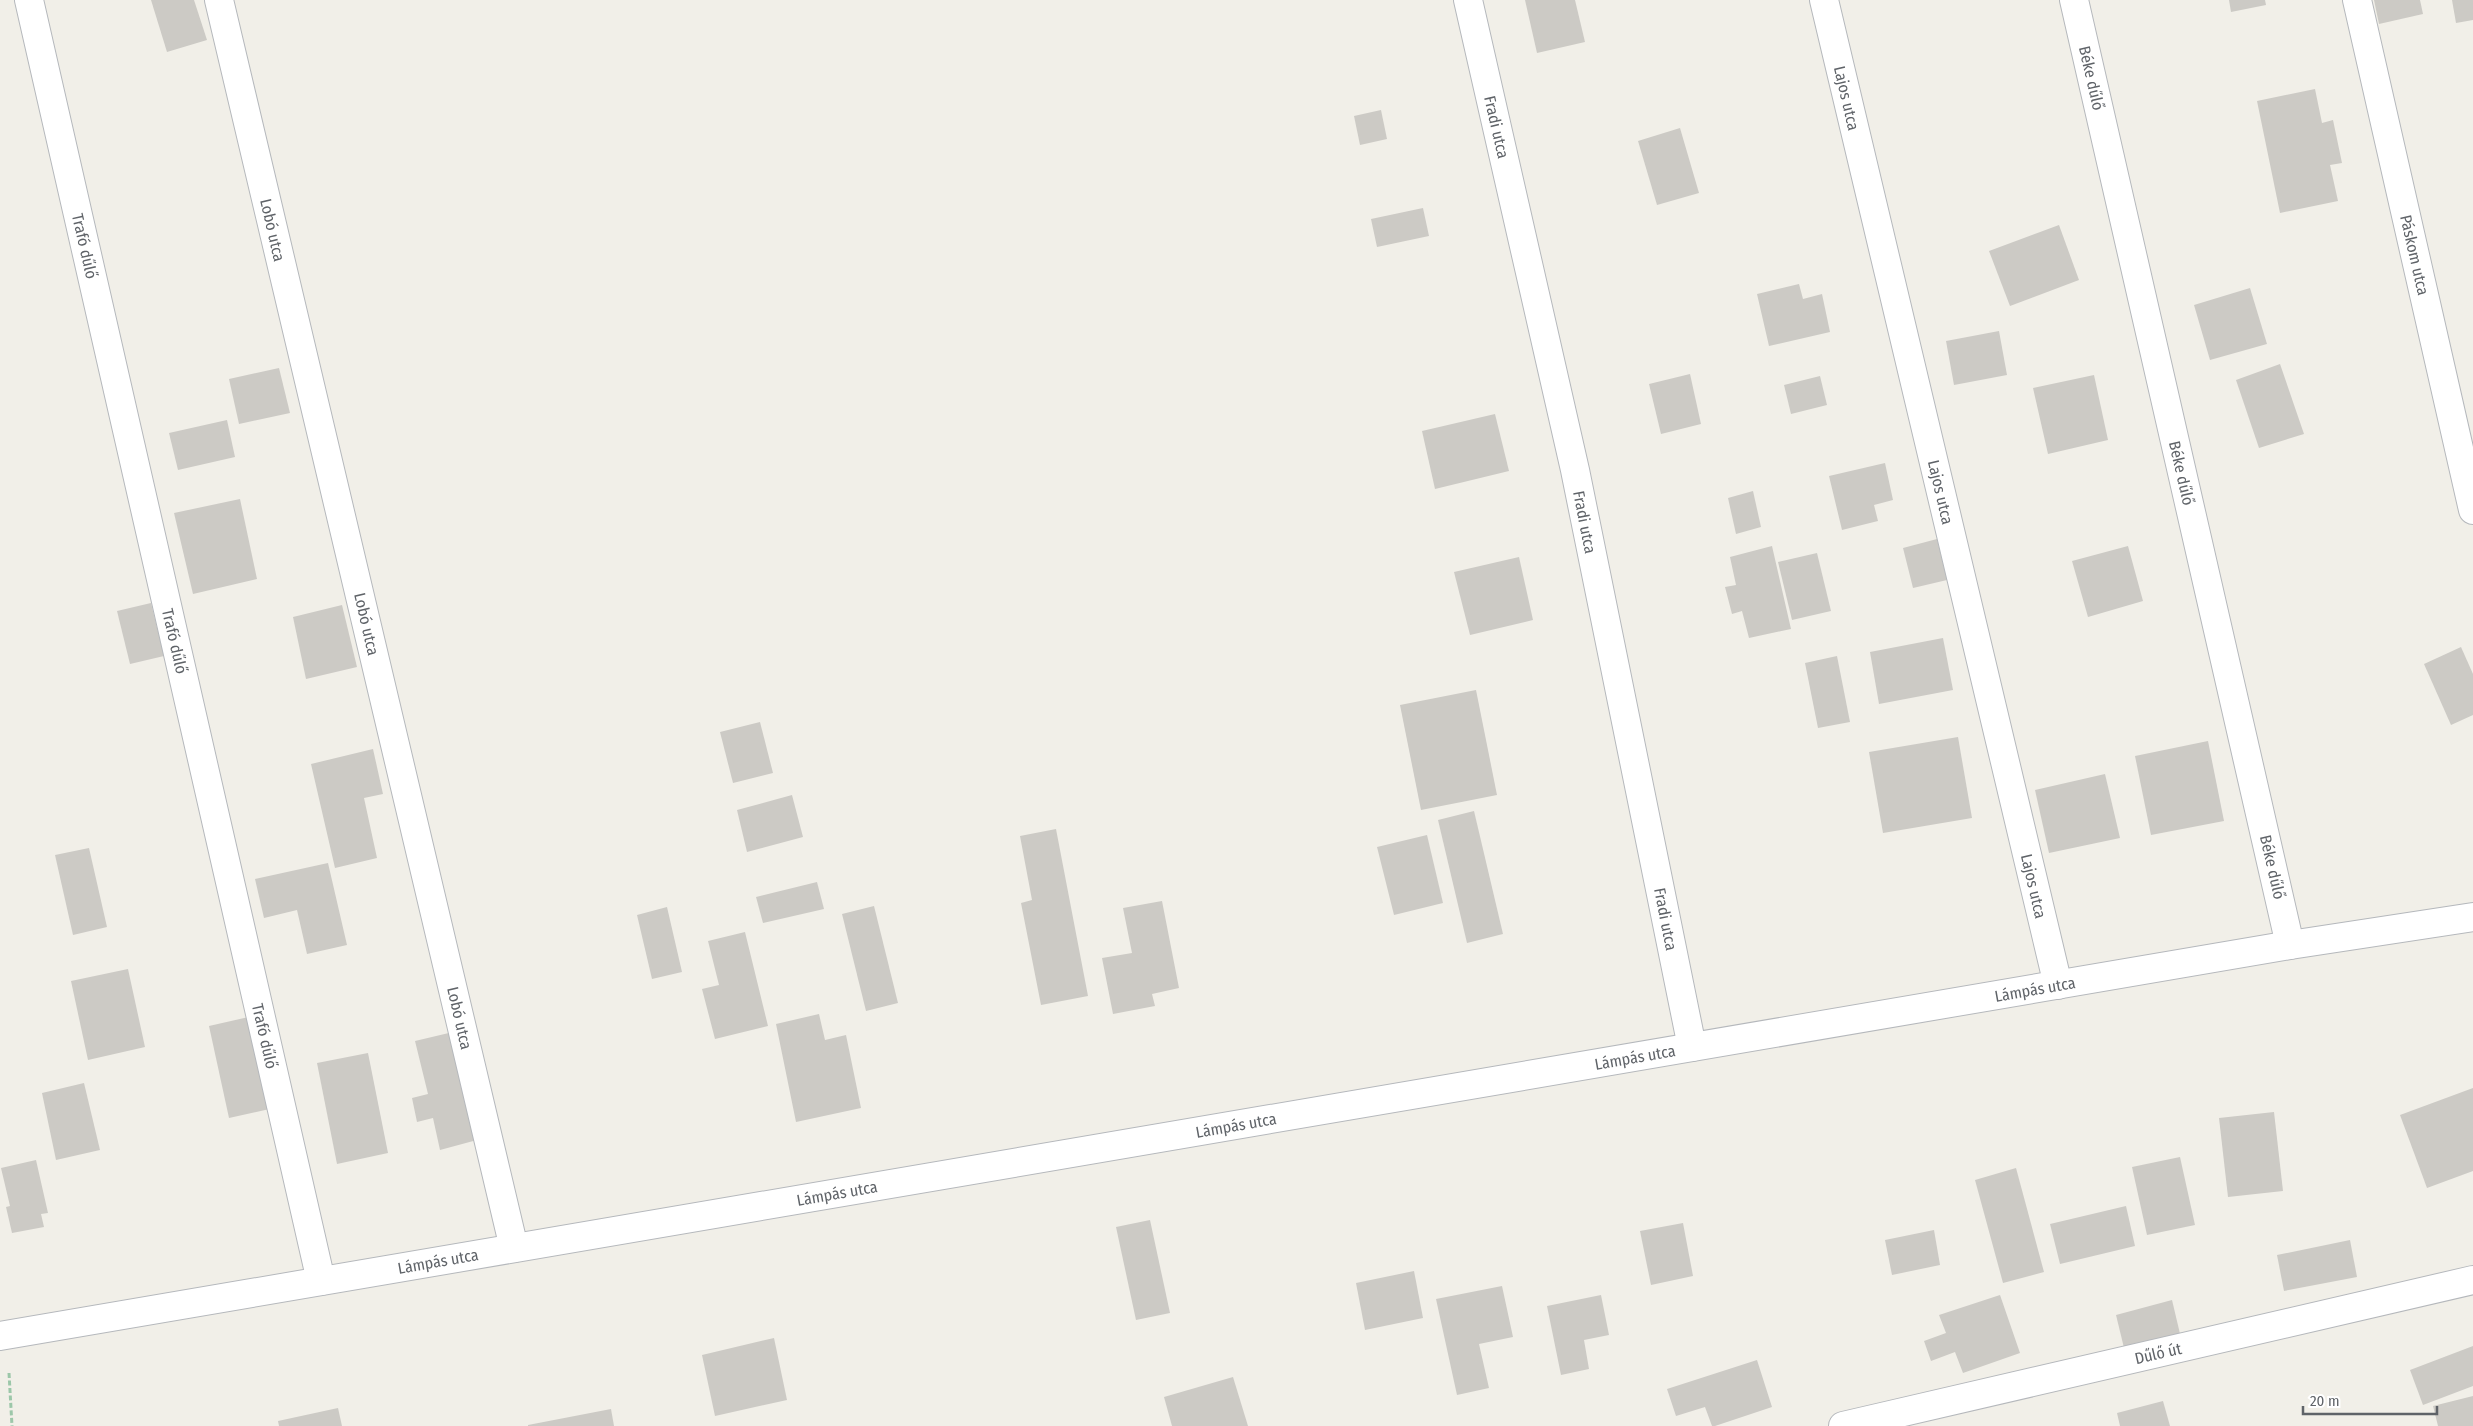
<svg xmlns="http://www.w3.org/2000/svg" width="2473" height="1426" font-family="'Fira Sans Condensed',sans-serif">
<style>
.building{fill:#cccac5}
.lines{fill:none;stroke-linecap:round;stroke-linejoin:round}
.minor-casing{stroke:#b5b8bc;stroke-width:30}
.path{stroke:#9cc7a9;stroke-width:3;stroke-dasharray:5 2.5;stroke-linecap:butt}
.minor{stroke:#fff;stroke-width:28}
.labels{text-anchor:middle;stroke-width:4;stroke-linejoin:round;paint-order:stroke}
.street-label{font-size:16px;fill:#5f6368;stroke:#fff}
</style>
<rect width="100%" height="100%" fill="#f1efe8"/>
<g class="building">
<polygon points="151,0 194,0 207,40 167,52"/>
<polygon points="1525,0 1575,0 1585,42 1537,53"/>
<polygon points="2229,0 2265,0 2266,5 2231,12"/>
<polygon points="2374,0 2420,0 2423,14 2379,24"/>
<polygon points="2452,0 2473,0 2473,20 2456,23"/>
<polygon points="2315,89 2322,123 2333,120 2342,163 2330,165 2338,201 2280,213 2257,101"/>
<polygon points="1381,110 1387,139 1360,145 1354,116"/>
<polygon points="1680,128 1699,193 1657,205 1638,141"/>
<polygon points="1423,208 1429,236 1377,247 1371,219"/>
<polygon points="2059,225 2079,280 2010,306 1989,251"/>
<polygon points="1799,284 1803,299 1822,294 1830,332 1769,346 1757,294"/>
<polygon points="2250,288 2267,344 2210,360 2194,305"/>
<polygon points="1999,331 2007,375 1954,385 1946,341"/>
<polygon points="2280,364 2304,434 2259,448 2236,380"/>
<polygon points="279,368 290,413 239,424 229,379"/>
<polygon points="1690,374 1701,424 1661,434 1649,384"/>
<polygon points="2094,375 2108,440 2048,454 2033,388"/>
<polygon points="1820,376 1827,405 1791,414 1784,385"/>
<polygon points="1495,414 1509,471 1435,489 1422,431"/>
<polygon points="227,420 235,457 178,470 169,433"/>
<polygon points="1885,463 1893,500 1874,505 1878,521 1842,530 1829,476"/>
<polygon points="1753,491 1761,527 1736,534 1728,498"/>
<polygon points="240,499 257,579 193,594 174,513"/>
<polygon points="1937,539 1947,580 1913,588 1903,548"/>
<polygon points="1772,546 1791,629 1749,638 1742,611 1732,614 1725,587 1736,585 1730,557"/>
<polygon points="2128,546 2143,601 2088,617 2072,561"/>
<polygon points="1817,553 1831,611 1792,620 1778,562"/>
<polygon points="1519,557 1533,620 1470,635 1454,572"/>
<polygon points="151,603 164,656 130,664 117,611"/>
<polygon points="342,605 357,667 306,679 293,617"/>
<polygon points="1943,638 1953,690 1879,704 1870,652"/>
<polygon points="2461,647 2473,674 2473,715 2451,725 2424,664"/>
<polygon points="1837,656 1850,722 1818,728 1805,663"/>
<polygon points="1476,690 1497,795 1421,810 1400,705"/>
<polygon points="760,722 773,773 733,783 720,732"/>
<polygon points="1958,737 1972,818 1883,833 1869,752"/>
<polygon points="2208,741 2224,821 2151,835 2135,756"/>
<polygon points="373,749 383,794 364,798 377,858 335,868 311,764"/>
<polygon points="2105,774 2120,838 2049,853 2035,790"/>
<polygon points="792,795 803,837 747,852 737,810"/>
<polygon points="1474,811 1503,934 1467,943 1438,820"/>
<polygon points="1056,829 1088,996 1041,1005 1021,903 1032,900 1020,836"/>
<polygon points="1427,835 1443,903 1394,915 1377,847"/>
<polygon points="89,848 107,927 73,935 55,855"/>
<polygon points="328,863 347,945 307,954 297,910 264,918 255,879"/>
<polygon points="817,882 824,909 763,923 756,897"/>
<polygon points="1162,901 1179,988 1152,994 1155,1006 1113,1014 1102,958 1132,953 1123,908"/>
<polygon points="874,906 898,1003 866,1011 842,914"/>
<polygon points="667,907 682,972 652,979 637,915"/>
<polygon points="745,932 768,1026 715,1039 702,989 719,985 708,941"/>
<polygon points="128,969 145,1047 88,1060 71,981"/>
<polygon points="819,1014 825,1040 846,1035 861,1108 796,1122 776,1024"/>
<polygon points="253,1016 274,1108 229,1118 209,1026"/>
<polygon points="453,1032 477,1140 440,1150 433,1118 417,1122 412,1098 428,1094 415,1041"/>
<polygon points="368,1053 388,1153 337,1164 317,1063"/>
<polygon points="84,1083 100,1150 56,1160 42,1093"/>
<polygon points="2473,1088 2473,1171 2427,1188 2400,1115"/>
<polygon points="2274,1112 2283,1191 2228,1197 2219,1118"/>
<polygon points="2180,1157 2195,1225 2147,1235 2132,1167"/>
<polygon points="36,1160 48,1213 41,1214 44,1227 12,1233 6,1207 10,1206 1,1168"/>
<polygon points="2016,1168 2044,1272 2003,1283 1975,1180"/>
<polygon points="2126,1206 2135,1246 2060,1264 2050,1224"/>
<polygon points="1150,1220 1170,1313 1136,1320 1116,1227"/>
<polygon points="1683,1223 1693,1276 1651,1285 1640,1231"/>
<polygon points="1934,1230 1940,1265 1892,1275 1885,1240"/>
<polygon points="2350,1240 2357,1277 2284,1291 2277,1255"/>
<polygon points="1414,1271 1423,1318 1365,1330 1356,1283"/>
<polygon points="1502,1286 1513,1337 1479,1344 1489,1388 1457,1395 1436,1299"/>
<polygon points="1601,1295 1609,1335 1584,1340 1589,1369 1561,1375 1547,1306"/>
<polygon points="2000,1295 2020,1353 1963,1373 1955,1352 1931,1361 1924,1341 1946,1333 1939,1315"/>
<polygon points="2172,1300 2181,1338 2125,1352 2116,1315"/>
<polygon points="774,1338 787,1400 715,1416 702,1355"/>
<polygon points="2473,1346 2473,1386 2423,1405 2410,1370"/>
<polygon points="1757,1360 1772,1407 1715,1426 1712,1426 1705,1407 1676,1416 1667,1389"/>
<polygon points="1233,1377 1248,1426 1172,1426 1164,1397"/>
<polygon points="2473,1396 2473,1426 2438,1426 2433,1406"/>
<polygon points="2163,1401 2170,1426 2120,1426 2117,1413"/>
<polygon points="338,1408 342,1426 279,1426 278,1421"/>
<polygon points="611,1409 614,1426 528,1426 528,1425"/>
</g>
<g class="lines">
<g class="minor-casing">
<g id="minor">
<polyline points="29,0 321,1281"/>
<polyline points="219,0 514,1248"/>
<polyline points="1468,0 1575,470 1692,1047"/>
<polyline points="1824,0 2058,985"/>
<polyline points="2074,0 2290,945"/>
<polyline points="2357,0 2473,510"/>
<polyline points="0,1336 2290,945 2473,917"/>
<polyline points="1843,1426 2473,1280"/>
</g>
</g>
<polyline class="path" points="9,1373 12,1426"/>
<use href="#minor" class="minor"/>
</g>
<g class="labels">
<g class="street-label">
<text transform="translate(2092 78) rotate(77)" y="6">Béke dűlő</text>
<text transform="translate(1847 98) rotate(77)" y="6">Lajos utca</text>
<text transform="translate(1497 127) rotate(77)" y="6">Fradi utca</text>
<text transform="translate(273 230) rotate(77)" y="6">Lobó utca</text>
<text transform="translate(85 246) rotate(77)" y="6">Trafó dűlő</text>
<text transform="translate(2415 255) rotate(77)" y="6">Páskom utca</text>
<text transform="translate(2182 473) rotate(77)" y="6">Béke dűlő</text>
<text transform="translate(1941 492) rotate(77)" y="6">Lajos utca</text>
<text transform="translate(1585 522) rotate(79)" y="6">Fradi utca</text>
<text transform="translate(367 624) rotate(77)" y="6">Lobó utca</text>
<text transform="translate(175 641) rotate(77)" y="6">Trafó dűlő</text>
<text transform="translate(2273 867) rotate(77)" y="6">Béke dűlő</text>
<text transform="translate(2034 886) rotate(77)" y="6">Lajos utca</text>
<text transform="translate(1666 919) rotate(79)" y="6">Fradi utca</text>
<text transform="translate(2035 989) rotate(-10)" y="6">Lámpás utca</text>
<text transform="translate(460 1018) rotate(77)" y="6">Lobó utca</text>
<text transform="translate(265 1036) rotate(77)" y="6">Trafó dűlő</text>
<text transform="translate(1635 1057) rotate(-10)" y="6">Lámpás utca</text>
<text transform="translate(1236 1125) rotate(-10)" y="6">Lámpás utca</text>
<text transform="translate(837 1193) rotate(-10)" y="6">Lámpás utca</text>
<text transform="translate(438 1261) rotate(-10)" y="6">Lámpás utca</text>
<text transform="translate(2158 1353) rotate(-13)" y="6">Dűlő út</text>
</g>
</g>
<path d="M2303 1406v8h134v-8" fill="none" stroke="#5f6368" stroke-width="2.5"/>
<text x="2310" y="1406" font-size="15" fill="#5f6368" stroke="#ffffff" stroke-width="4" paint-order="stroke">20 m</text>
</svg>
